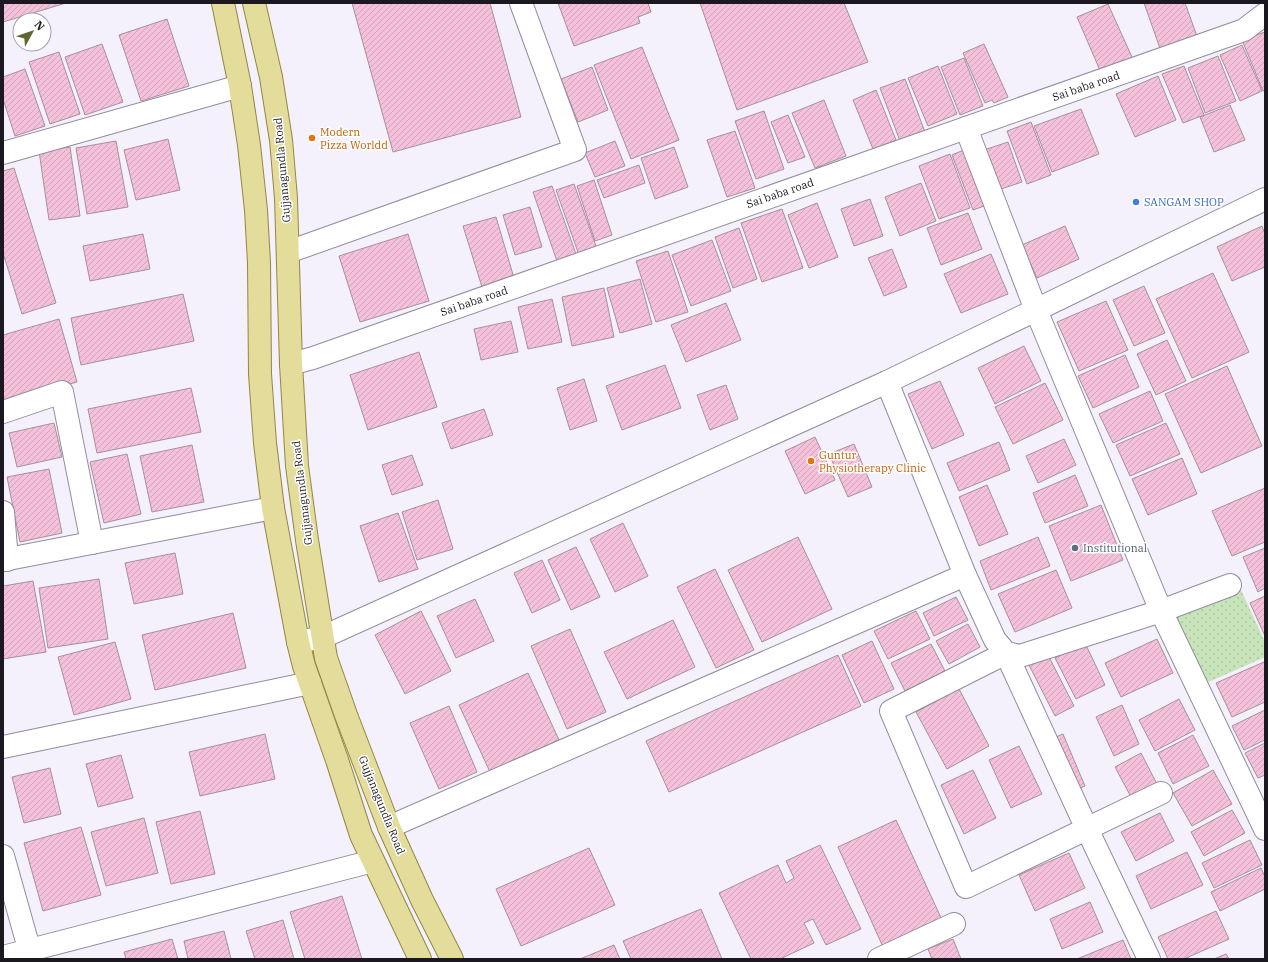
<svg xmlns="http://www.w3.org/2000/svg" width="1268" height="962" font-family="'IBM Plex Serif',serif">
<style>
.grass{fill:url(#grass-dots)}
.building{fill:url(#building-hatch);stroke:#a6919a}
.lines{fill:none;stroke-linecap:round;stroke-linejoin:round}
.minor-casing{stroke:#938c9e;stroke-width:24}
.major-casing{stroke:#918843;stroke-width:24}
.minor{stroke:#fff;stroke-width:22}
.major{stroke:#e3dc9a;stroke-width:22}
.food-dot{fill:#e8710a;stroke:#fff;stroke-width:1.5}
.shop-dot{fill:#3f7fe0;stroke:#fff;stroke-width:1.5}
.service-dot{fill:#5c6f8a;stroke:#fff;stroke-width:1.5}
.labels{text-anchor:middle;stroke-width:3;stroke-linejoin:round;paint-order:stroke}
.street-label{font-size:11px;fill:#1b181f;stroke:#fff}
.food-label{font-size:11px;fill:#c56008;stroke:#fff;text-anchor:start}
.shop-label{font-size:11px;fill:#366cbe;stroke:#fff;text-anchor:start}
.service-label{font-size:11px;fill:#4e5e75;stroke:#fff;text-anchor:start}
</style>
<defs>
<pattern id="grass-dots" width="8" height="8" patternUnits="userSpaceOnUse"><rect width="8" height="8" fill="#c8e4ba"/><path d="M2 2h.1M6 6h.1" fill="none" stroke="#abc39f" stroke-width="1.8" stroke-linecap="round"/></pattern>
<pattern id="building-hatch" width="6" height="6" patternUnits="userSpaceOnUse"><rect width="6" height="6" fill="#f5c1da"/><path d="M-1 1l2-2M0 6l6-6M5 7l2-2" fill="none" stroke="#d1a5bb"/></pattern>
</defs>
<rect width="100%" height="100%" fill="#f4f0fc"/>
<polygon class="grass" points="1240,588 1265,642 1265,657 1204,684 1173,616"/>
<g class="building">
<polygon points="3,3 66,3 3,22"/>
<polygon points="352,3 490,3 521,117 393,152"/>
<polygon points="558,3 648,3 651,12 638,17 640,23 574,46"/>
<polygon points="700,3 844,3 868,62 737,110"/>
<polygon points="1144,3 1185,3 1198,39 1161,51"/>
<polygon points="1108,4 1136,66 1102,75 1077,17"/>
<polygon points="167,19 189,86 141,101 119,35"/>
<polygon points="1265,32 1265,90 1263,91 1242,40"/>
<polygon points="102,44 123,102 85,115 65,57"/>
<polygon points="984,44 1008,97 994,103 992,100 985,103 963,53"/>
<polygon points="1242,45 1262,91 1240,101 1220,55"/>
<polygon points="642,47 679,140 631,159 594,65"/>
<polygon points="59,52 80,114 50,124 29,62"/>
<polygon points="1218,56 1236,101 1205,113 1188,68"/>
<polygon points="964,58 983,106 960,115 941,67"/>
<polygon points="938,66 957,114 928,126 908,78"/>
<polygon points="1184,66 1204,115 1183,123 1162,74"/>
<polygon points="592,67 608,110 578,122 561,79"/>
<polygon points="25,69 45,126 15,136 3,99 3,77"/>
<polygon points="1158,76 1176,120 1135,137 1116,94"/>
<polygon points="905,79 925,132 900,141 880,88"/>
<polygon points="876,90 896,140 873,149 853,100"/>
<polygon points="824,100 846,156 815,168 792,113"/>
<polygon points="1230,105 1245,140 1214,152 1200,117"/>
<polygon points="1081,109 1099,154 1052,172 1034,126"/>
<polygon points="764,111 784,169 756,179 735,121"/>
<polygon points="788,115 805,157 788,163 771,122"/>
<polygon points="1031,122 1051,175 1027,184 1007,131"/>
<polygon points="735,131 755,188 727,197 707,140"/>
<polygon points="168,139 180,190 136,200 124,150"/>
<polygon points="116,141 128,207 87,214 76,148"/>
<polygon points="615,141 625,166 595,177 585,153"/>
<polygon points="1008,142 1022,182 992,192 978,152"/>
<polygon points="973,146 995,202 973,210 952,155"/>
<polygon points="70,147 80,216 49,220 39,151"/>
<polygon points="674,147 688,187 655,199 641,158"/>
<polygon points="950,154 970,208 939,219 919,166"/>
<polygon points="639,165 645,183 604,198 597,180"/>
<polygon points="14,168 56,303 22,314 3,253 3,171"/>
<polygon points="594,180 612,235 595,241 577,186"/>
<polygon points="921,183 936,221 900,236 885,197"/>
<polygon points="574,184 597,249 579,255 556,190"/>
<polygon points="552,186 577,257 558,264 533,192"/>
<polygon points="870,199 883,236 854,246 841,209"/>
<polygon points="817,203 838,257 809,268 788,215"/>
<polygon points="530,207 542,247 515,255 503,215"/>
<polygon points="782,209 803,268 762,282 741,223"/>
<polygon points="968,213 982,249 941,265 927,228"/>
<polygon points="496,217 514,278 482,287 463,226"/>
<polygon points="1065,226 1079,259 1037,278 1022,245"/>
<polygon points="1262,226 1265,234 1265,267 1232,281 1217,247"/>
<polygon points="739,228 757,279 733,288 715,237"/>
<polygon points="143,234 150,269 90,281 83,246"/>
<polygon points="408,234 429,301 360,322 339,256"/>
<polygon points="712,240 731,291 691,306 672,255"/>
<polygon points="892,249 907,287 884,296 868,258"/>
<polygon points="668,251 688,312 656,322 636,261"/>
<polygon points="991,254 1008,294 961,313 944,274"/>
<polygon points="1213,273 1249,352 1192,378 1156,299"/>
<polygon points="640,279 652,324 620,333 607,288"/>
<polygon points="1144,286 1165,333 1134,346 1113,300"/>
<polygon points="604,288 614,337 572,346 562,297"/>
<polygon points="183,294 194,341 81,365 71,318"/>
<polygon points="552,299 562,342 528,349 518,307"/>
<polygon points="1106,301 1128,350 1079,371 1057,322"/>
<polygon points="726,303 741,340 686,362 671,325"/>
<polygon points="59,319 77,382 3,402 3,335"/>
<polygon points="511,321 518,352 481,360 474,329"/>
<polygon points="1167,340 1186,381 1156,395 1137,354"/>
<polygon points="1024,346 1041,381 995,404 978,368"/>
<polygon points="419,352 437,407 368,430 350,375"/>
<polygon points="1125,355 1139,387 1093,408 1078,376"/>
<polygon points="665,365 681,408 622,430 606,386"/>
<polygon points="1227,366 1262,446 1201,473 1165,394"/>
<polygon points="584,379 597,421 570,430 557,388"/>
<polygon points="940,381 964,435 932,449 908,394"/>
<polygon points="1045,383 1063,420 1013,444 995,407"/>
<polygon points="726,385 738,419 710,430 697,395"/>
<polygon points="191,388 201,432 97,453 88,409"/>
<polygon points="1150,391 1163,421 1113,443 1099,414"/>
<polygon points="484,409 493,435 451,449 442,423"/>
<polygon points="54,423 62,457 17,467 9,433"/>
<polygon points="1166,423 1180,454 1130,476 1116,445"/>
<polygon points="815,437 835,480 805,494 785,451"/>
<polygon points="1064,439 1076,465 1038,483 1026,456"/>
<polygon points="999,442 1010,470 959,491 947,463"/>
<polygon points="854,444 872,487 848,497 829,454"/>
<polygon points="192,445 204,502 152,512 140,456"/>
<polygon points="127,454 141,514 104,523 90,462"/>
<polygon points="412,455 423,485 392,495 382,465"/>
<polygon points="1182,458 1197,494 1148,515 1132,479"/>
<polygon points="49,469 62,533 20,542 7,477"/>
<polygon points="1075,475 1088,506 1045,523 1033,493"/>
<polygon points="987,485 1008,534 979,546 959,497"/>
<polygon points="1265,488 1265,542 1232,556 1212,511"/>
<polygon points="438,500 453,549 417,560 402,512"/>
<polygon points="1101,505 1123,560 1071,581 1049,526"/>
<polygon points="398,513 418,569 379,582 360,526"/>
<polygon points="623,523 648,576 615,592 590,539"/>
<polygon points="798,537 832,609 762,642 728,570"/>
<polygon points="1038,537 1050,566 991,590 980,561"/>
<polygon points="576,547 600,597 571,610 548,560"/>
<polygon points="1265,548 1265,588 1258,592 1243,557"/>
<polygon points="175,553 183,594 134,604 125,563"/>
<polygon points="542,560 560,600 532,613 514,573"/>
<polygon points="715,569 754,650 716,668 677,587"/>
<polygon points="1056,570 1072,608 1015,632 998,594"/>
<polygon points="99,579 108,639 48,648 39,588"/>
<polygon points="33,581 46,652 3,659 3,586"/>
<polygon points="1265,596 1265,636 1250,603"/>
<polygon points="956,597 968,620 934,636 923,613"/>
<polygon points="475,599 494,641 456,658 437,616"/>
<polygon points="421,611 451,671 405,694 375,635"/>
<polygon points="916,611 930,639 888,659 874,631"/>
<polygon points="233,613 246,668 155,690 142,635"/>
<polygon points="673,620 695,667 627,699 604,652"/>
<polygon points="968,624 980,647 949,664 936,641"/>
<polygon points="570,629 606,712 567,729 531,646"/>
<polygon points="1157,639 1173,673 1121,697 1105,663"/>
<polygon points="872,641 894,689 864,703 842,655"/>
<polygon points="115,642 131,699 74,715 58,657"/>
<polygon points="1085,643 1105,685 1076,699 1055,658"/>
<polygon points="931,644 945,671 905,691 891,663"/>
<polygon points="838,655 861,706 669,792 646,741"/>
<polygon points="1048,655 1074,706 1055,716 1029,665"/>
<polygon points="1264,662 1265,665 1265,702 1232,717 1216,683"/>
<polygon points="528,673 559,740 490,772 459,705"/>
<polygon points="959,689 989,746 947,769 916,712"/>
<polygon points="1179,699 1195,730 1155,751 1139,720"/>
<polygon points="1122,705 1139,744 1114,756 1096,717"/>
<polygon points="449,706 477,772 439,789 410,723"/>
<polygon points="1265,710 1265,740 1244,750 1232,726"/>
<polygon points="265,734 275,779 200,796 189,752"/>
<polygon points="1063,734 1085,786 1062,796 1040,744"/>
<polygon points="1193,735 1209,766 1173,784 1158,753"/>
<polygon points="1265,743 1265,775 1258,778 1245,753"/>
<polygon points="1019,746 1042,794 1011,808 989,760"/>
<polygon points="1141,753 1157,784 1131,797 1115,767"/>
<polygon points="121,755 133,798 98,807 86,764"/>
<polygon points="50,768 61,814 24,823 12,777"/>
<polygon points="973,770 996,818 964,834 941,785"/>
<polygon points="1213,770 1232,804 1192,826 1173,793"/>
<polygon points="1232,810 1245,833 1204,856 1191,832"/>
<polygon points="200,811 215,874 171,884 156,822"/>
<polygon points="1160,813 1174,841 1136,861 1121,832"/>
<polygon points="144,818 158,873 106,886 91,832"/>
<polygon points="896,820 942,920 883,947 838,847"/>
<polygon points="81,827 101,895 43,911 24,843"/>
<polygon points="1250,840 1262,865 1214,888 1202,863"/>
<polygon points="820,845 861,929 826,945 813,919 804,923 814,943 780,959 751,959 719,893 778,865 786,883 794,878 786,861"/>
<polygon points="589,848 615,905 521,946 496,889"/>
<polygon points="1187,852 1203,885 1151,909 1136,876"/>
<polygon points="1069,853 1085,888 1035,911 1019,875"/>
<polygon points="1261,868 1265,877 1265,889 1220,911 1211,892"/>
<polygon points="342,896 362,959 305,959 290,912"/>
<polygon points="1090,902 1103,932 1062,949 1050,919"/>
<polygon points="701,909 722,959 631,959 623,941"/>
<polygon points="1216,911 1229,939 1184,959 1168,959 1158,937"/>
<polygon points="283,920 294,959 255,959 246,931"/>
<polygon points="224,931 231,959 188,959 184,941"/>
<polygon points="172,939 178,959 126,959 124,952"/>
<polygon points="953,939 961,959 932,959 928,949"/>
<polygon points="1123,940 1131,959 1077,959"/>
<polygon points="614,945 620,959 580,959"/>
<polygon points="1226,954 1229,959 1214,959"/>
</g>
<g class="lines">
<g class="minor-casing">
<g id="minor">
<polyline points="966,128 1036,310 1161,611 1265,829"/>
<polyline points="3,153 240,86"/>
<polyline points="288,252 575,150 521,3"/>
<polyline points="291,364 313,358 1244,30 1265,14"/>
<polyline points="887,382 965,575 995,640 1006,653 1020,656 1161,611 1230,585"/>
<polyline points="3,412 62,392 92,543"/>
<polyline points="3,512 7,560"/>
<polyline points="3,560 273,508"/>
<polyline points="298,642 323,637 887,382 1265,199"/>
<polyline points="3,747 310,683"/>
<polyline points="389,827 965,575"/>
<polyline points="3,856 32,959"/>
<polyline points="3,957 373,861"/>
<polyline points="879,959 954,924"/>
<polyline points="1149,959 1087,829 1006,653 891,711 966,887 1161,793"/>
</g>
</g>
<g class="major-casing">
<g id="major">
<polyline points="223,3 240,86 249,145 256,210 259,263 260,374 265,443 273,508 298,642 304,666 337,760 361,835 420,959"/>
<polyline points="254,3 271,77 281,140 286,198 291,364 297,466 307,540 326,658 346,715 389,827 422,900 452,959"/>
</g>
</g>
<use href="#minor" class="minor"/>
<use href="#major" class="major"/>
</g>
<g class="food-dot">
<circle cx="312" cy="138" r="4"/>
<circle cx="811" cy="461" r="4"/>
</g>
<circle class="shop-dot" cx="1136" cy="202" r="4"/>
<circle class="service-dot" cx="1075" cy="548" r="4"/>
<g class="labels">
<g class="street-label">
<text transform="translate(1086 86) rotate(-19)" y="4">Sai baba road</text>
<text transform="translate(282 170) rotate(-95)" y="4">Gujjanagundla Road</text>
<text transform="translate(780 193) rotate(-19)" y="4">Sai baba road</text>
<text transform="translate(474 301) rotate(-19)" y="4">Sai baba road</text>
<text transform="translate(302 493) rotate(-97)" y="4">Gujjanagundla Road</text>
<text transform="translate(382 805) rotate(68)" y="4">Gujjanagundla Road</text>
</g>
<g class="food-label">
<text x="320" y="136">Modern<tspan x="320" dy="13">Pizza Worldd</tspan></text>
<text x="819" y="459">Guntur<tspan x="819" dy="13">Physiotherapy Clinic</tspan></text>
</g>
<g class="shop-label">
<text x="1144" y="206">SANGAM SHOP</text>
</g>
<g class="service-label">
<text x="1083" y="552">Institutional</text>
</g>
</g>
<rect width="1268" height="962" fill="none" stroke="#1b181f" stroke-width="8"/>
<g transform="translate(32 32) rotate(50)"><circle r="19" fill="#ffffff" stroke="#a4a3a5"/>
<path d="M0-3L7 15L0 10L-7 15Z" fill="#636431"/>
<text y="-6" font-size="11" font-weight="bold" text-anchor="middle" fill="#1b181f">N</text>
</g>
</svg>
